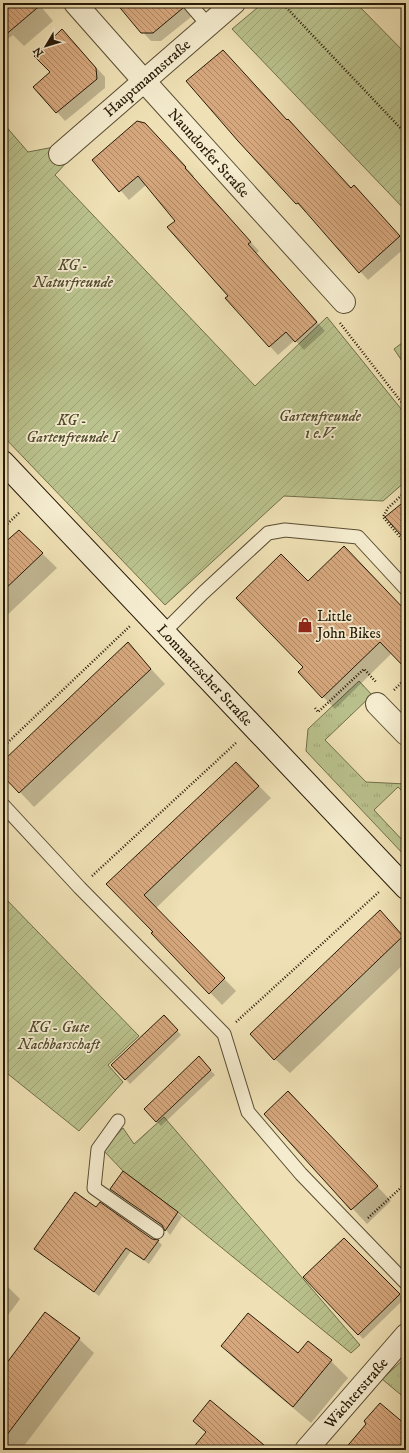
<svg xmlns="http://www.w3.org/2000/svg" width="409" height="1453" font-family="'IM FELL DW Pica',serif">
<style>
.grass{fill:url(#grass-tufts);stroke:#706e4a}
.garden{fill:url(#garden-furrows);stroke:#706e4a}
.shadow{fill:#0003}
.building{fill:url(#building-back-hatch);stroke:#271a08}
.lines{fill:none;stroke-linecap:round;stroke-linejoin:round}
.lane-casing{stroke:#594c33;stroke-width:15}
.street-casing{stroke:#594c33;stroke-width:24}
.secondary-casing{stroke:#271a08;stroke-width:24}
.path{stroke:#271a08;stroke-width:2.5;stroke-dasharray:1 2;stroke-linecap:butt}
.lane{stroke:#f5eccf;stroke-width:13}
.street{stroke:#f5eccf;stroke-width:22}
.secondary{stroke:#f5eccf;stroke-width:22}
.labels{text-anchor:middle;stroke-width:3.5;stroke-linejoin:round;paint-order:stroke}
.street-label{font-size:15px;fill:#271a08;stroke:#f5eccf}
.park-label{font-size:15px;font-style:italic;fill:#534c30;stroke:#f5eccf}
.poi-label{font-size:15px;fill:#271a08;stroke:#f5eccf;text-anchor:start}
</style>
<defs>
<pattern id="grass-tufts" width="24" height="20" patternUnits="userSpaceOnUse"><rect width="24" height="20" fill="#bac28d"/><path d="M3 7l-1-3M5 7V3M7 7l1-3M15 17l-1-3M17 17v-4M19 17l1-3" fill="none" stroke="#a0a678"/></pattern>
<pattern id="garden-furrows" width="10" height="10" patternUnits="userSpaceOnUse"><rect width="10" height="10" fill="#bac28d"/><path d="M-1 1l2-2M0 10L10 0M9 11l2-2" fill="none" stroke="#a0a678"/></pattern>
<pattern id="building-back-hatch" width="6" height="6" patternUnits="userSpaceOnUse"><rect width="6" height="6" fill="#d7a87e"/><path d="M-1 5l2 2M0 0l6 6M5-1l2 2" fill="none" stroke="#ae8865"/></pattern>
</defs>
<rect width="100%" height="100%" fill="#efe1b5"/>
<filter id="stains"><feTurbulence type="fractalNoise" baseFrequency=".005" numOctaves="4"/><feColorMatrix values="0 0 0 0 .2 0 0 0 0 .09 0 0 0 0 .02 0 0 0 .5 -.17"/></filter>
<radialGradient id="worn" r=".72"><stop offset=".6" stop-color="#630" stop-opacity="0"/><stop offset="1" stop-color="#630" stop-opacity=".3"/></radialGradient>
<g class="grass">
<polygon points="406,340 406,367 394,349"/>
<polygon points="359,681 372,695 325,740 366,782 406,784 406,795 398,787 374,810 406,844 406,857 306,751 308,729"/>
<polygon points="406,1357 406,1399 382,1379"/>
</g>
<g class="garden">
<polygon points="263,3 356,3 406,54 406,211 232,29"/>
<polygon points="3,123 28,152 54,147 67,162 55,175 255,386 327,317 406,415 406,481 383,501 284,496 165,605 3,436"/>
<polygon points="3,896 139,1036 108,1065 123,1082 79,1131 3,1070"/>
<polygon points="164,1117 360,1345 351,1353 179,1213 123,1171 103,1150 123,1128 134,1144"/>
</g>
<g class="shadow">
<polygon points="3,3 38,3 53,21 24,46 13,35 9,38 3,31"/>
<polygon points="117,3 200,3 192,6 189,13 191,17 161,41 151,41"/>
<polygon points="70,39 105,77 105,88 65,121 57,112 52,72"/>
<polygon points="287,121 352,189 363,195 406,243 406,247 368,280 306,211 305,212 297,203"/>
<polygon points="154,133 194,176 193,177 259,251 256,254 325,331 304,350 295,340 278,355 226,298 229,296 176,221 146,185 129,200 94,160"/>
<polygon points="19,531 57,568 3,619 3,546"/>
<polygon points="308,582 406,611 406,668 392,653 335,709 299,672 304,667"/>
<polygon points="128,644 165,684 34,807 3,774 3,762"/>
<polygon points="236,763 271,798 156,908 236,991 222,1005 108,884"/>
<polygon points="380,912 406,939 406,962 290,1073 275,1059"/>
<polygon points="164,1016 181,1035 130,1084 113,1065"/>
<polygon points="199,1058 215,1075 161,1126 145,1109"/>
<polygon points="302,1107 391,1201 367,1224 265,1114"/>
<polygon points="123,1172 182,1217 170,1235 164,1227 111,1189"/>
<polygon points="97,1209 152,1240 158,1241 162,1245 149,1264 131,1251 99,1296 35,1248"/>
<polygon points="344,1239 404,1299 363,1339 304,1277"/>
<polygon points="3,1282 20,1299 3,1322"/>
<polygon points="79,1339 94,1353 21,1450 5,1450 3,1449 3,1370"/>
<polygon points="222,1346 298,1354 331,1361 348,1378 311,1423 239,1363"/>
</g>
<g class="building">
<polygon points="3,3 43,3 3,37"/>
<polygon points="116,3 181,3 183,8 153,33 141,33"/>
<polygon points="62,29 96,68 97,79 56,113 33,87 50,72 34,56"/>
<polygon points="223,50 287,120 288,119 351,188 354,185 400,236 359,273 298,203 296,204 238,141 186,81"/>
<polygon points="137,121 145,123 186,167 185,168 251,242 248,244 317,322 295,342 286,332 269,347 225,298 228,296 167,227 175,221 138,176 119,192 92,160"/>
<polygon points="406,500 406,541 385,517"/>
<polygon points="19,530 43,553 3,591 3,544"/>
<polygon points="344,546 406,611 406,669 380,642 322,698 298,672 303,667 236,598 281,554 308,581"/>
<polygon points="128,642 151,669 19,793 3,776 3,761"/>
<polygon points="236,762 259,786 144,895 225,978 209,994 151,933 153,932 106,884"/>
<polygon points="380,910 403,936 274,1060 250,1034"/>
<polygon points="164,1015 178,1030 125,1080 111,1065"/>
<polygon points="199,1056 211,1070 156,1122 144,1109"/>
<polygon points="288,1091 378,1186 351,1210 264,1114"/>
<polygon points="123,1171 178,1212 165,1231 162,1225 110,1189"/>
<polygon points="75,1192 96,1207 100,1202 152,1239 159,1240 144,1260 126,1248 94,1292 34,1249"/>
<polygon points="344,1238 400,1294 358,1335 303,1277"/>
<polygon points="45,1312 80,1338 3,1440 3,1368"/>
<polygon points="248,1313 298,1353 308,1341 332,1360 293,1407 221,1346"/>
<polygon points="210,1400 270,1450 191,1450 206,1432 193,1421"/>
<polygon points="380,1403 406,1425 406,1450 344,1450 366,1424 364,1421"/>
</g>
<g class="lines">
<g class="lane-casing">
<g id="lane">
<polyline points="189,3 208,25"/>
<polyline points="164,632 203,593 268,533 285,530 358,537 406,589"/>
<polyline points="3,805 80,888 224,1034 248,1112 301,1174 406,1283"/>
<polyline points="118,1121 98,1149 94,1188 157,1232"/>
</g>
</g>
<g class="street-casing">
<g id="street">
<polyline points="75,3 144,81 344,302"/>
<polyline points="60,154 234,3"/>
<polyline points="377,704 406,734"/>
<polyline points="306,1450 406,1335"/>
</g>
</g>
<g class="secondary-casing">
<polyline id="secondary" points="3,462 406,888"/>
</g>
<g class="path">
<polyline points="282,3 406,134"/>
<polyline points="340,323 406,408"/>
<polyline points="406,491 388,508 383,517 406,544"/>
<polyline points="3,528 20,512"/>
<polyline points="394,690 406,678"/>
<polyline points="315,708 318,712 364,669 376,682"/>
<polyline points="3,747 130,626"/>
<polyline points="92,876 237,742"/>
<polyline points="236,1022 380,891"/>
<polyline points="368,1218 406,1183"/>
</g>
<use href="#lane" class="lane"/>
<use href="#street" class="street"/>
<use href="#secondary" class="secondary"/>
</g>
<defs>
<g id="shop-bare" transform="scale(1.2)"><path d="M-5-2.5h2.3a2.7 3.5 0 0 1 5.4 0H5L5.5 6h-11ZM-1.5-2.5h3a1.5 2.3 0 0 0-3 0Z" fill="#8f2418" stroke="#f5eccf" stroke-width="2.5" paint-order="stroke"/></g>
</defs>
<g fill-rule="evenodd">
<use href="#shop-bare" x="305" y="625"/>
</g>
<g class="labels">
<g class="street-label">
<text transform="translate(147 78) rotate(-41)" y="5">Hauptmannstraße</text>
<text transform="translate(209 153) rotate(48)" y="5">Naundorfer Straße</text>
<text transform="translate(205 675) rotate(47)" y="5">Lommatzscher Straße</text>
<text transform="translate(356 1393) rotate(-49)" y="5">Wächterstraße</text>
</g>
<g class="park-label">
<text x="73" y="270">KG -<tspan x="73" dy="17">Naturfreunde</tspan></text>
<text x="320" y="421">Gartenfreunde<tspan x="320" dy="17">1 e.V.</tspan></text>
<text x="72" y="425">KG -<tspan x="72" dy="17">Gartenfreunde I</tspan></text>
<text x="59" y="1032">KG - Gute<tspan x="59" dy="17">Nachbarschaft</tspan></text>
</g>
<g class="poi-label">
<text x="317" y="621">Little<tspan x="317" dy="17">John Bikes</tspan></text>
</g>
</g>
<rect width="409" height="1453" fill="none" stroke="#efe1b5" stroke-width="16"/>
<rect x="4" y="4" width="401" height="1445" fill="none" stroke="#271a08" stroke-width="2"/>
<rect x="8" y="8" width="393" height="1437" fill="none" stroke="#271a08"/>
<g transform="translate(46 46) rotate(232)" stroke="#f5eccf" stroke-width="3" paint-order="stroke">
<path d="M0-3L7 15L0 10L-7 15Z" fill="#271a08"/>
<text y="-6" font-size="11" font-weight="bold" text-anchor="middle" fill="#271a08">N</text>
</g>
<rect width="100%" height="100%" filter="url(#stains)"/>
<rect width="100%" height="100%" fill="url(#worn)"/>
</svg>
